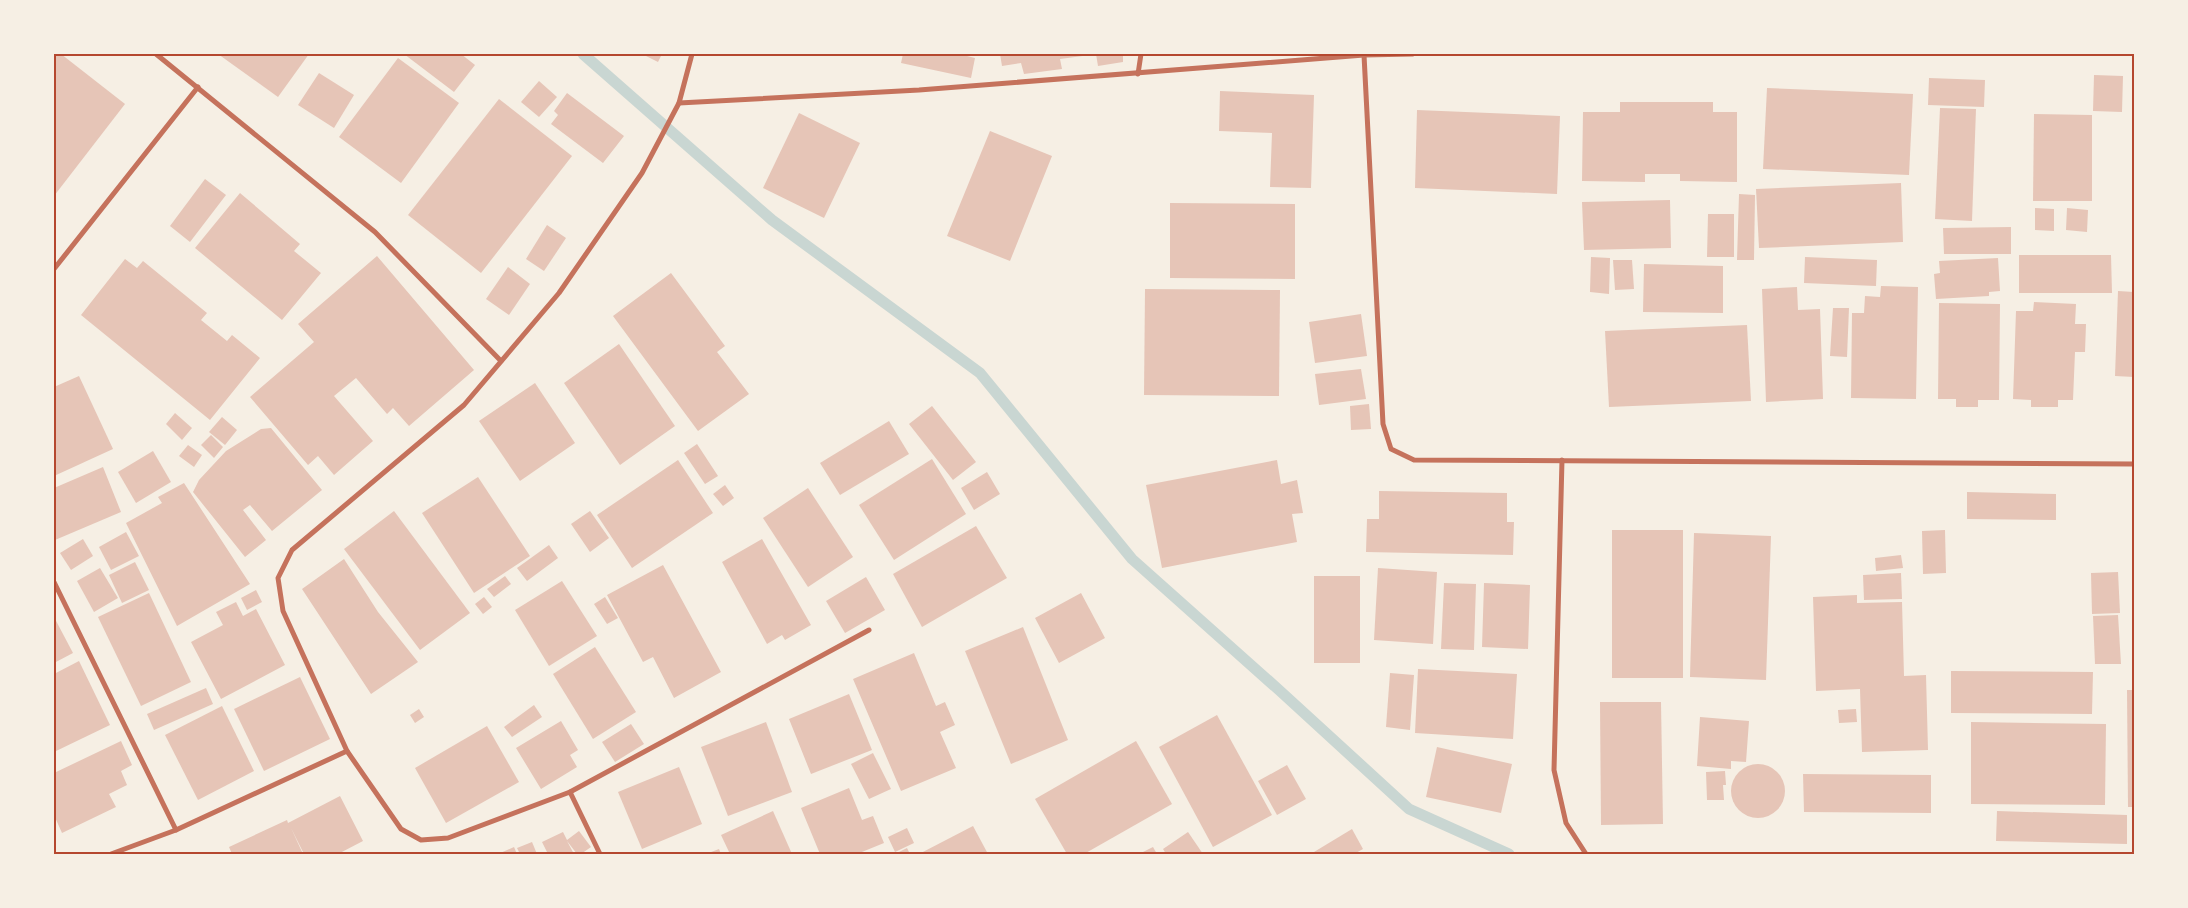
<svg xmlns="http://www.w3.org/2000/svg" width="2188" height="908" font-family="'PT Sans',sans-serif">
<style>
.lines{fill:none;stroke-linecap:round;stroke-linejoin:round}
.stream{stroke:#c9d6d2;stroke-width:11}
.building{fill:#e6c5b7}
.minor{stroke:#c5725c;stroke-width:5}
.neatline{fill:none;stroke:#b5482f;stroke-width:2}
</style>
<rect width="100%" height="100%" fill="#f6efe4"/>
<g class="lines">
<polyline class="stream" points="583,54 772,220 980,373 1132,559 1279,690 1409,809 1509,854"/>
</g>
<g class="building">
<polygon points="54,54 61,54 125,104 54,196"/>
<polygon points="218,54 309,54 278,97"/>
<polygon points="404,54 461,54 475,65 454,92"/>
<polygon points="642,54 662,54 658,62"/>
<polygon points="903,54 964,54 963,55 975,58 971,78 901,63"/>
<polygon points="1000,54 1090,54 1090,55 1060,59 1062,69 1024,74 1021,63 1002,66"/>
<polygon points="1096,54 1123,54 1123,62 1098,66"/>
<polygon points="398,58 459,103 401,183 339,137"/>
<polygon points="319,73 354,95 334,128 298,105"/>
<polygon points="2094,75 2123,76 2122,112 2093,111"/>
<polygon points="1929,78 1985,80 1984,107 1928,105"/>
<polygon points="539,81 557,97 539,117 521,102"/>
<polygon points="1767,88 1913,94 1909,175 1763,169"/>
<polygon points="1220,91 1314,95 1311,188 1270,187 1272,133 1219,131"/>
<polygon points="567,93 624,136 603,163 551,124 558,115 554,111"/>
<polygon points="499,99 572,156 481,273 408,215"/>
<polygon points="1620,102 1713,102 1713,112 1737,112 1737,182 1680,181 1680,174 1645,174 1645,182 1582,181 1583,112 1620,112"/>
<polygon points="1940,108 1976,109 1972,221 1935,219"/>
<polygon points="1417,110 1560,116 1557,194 1415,188"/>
<polygon points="799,113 860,143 824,218 763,188"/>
<polygon points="2034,114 2092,115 2092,201 2033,201"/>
<polygon points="2132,118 2134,118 2134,247 2132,246"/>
<polygon points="990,131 1052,156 1010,261 947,236"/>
<polygon points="205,179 226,195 190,242 170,226"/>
<polygon points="1901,183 1903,242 1759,248 1756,189"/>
<polygon points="240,193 300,244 294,251 321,273 282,320 195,248"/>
<polygon points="1739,194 1755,195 1754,260 1737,260"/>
<polygon points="1670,200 1671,248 1584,250 1582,202"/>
<polygon points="1170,203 1295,204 1295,279 1170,278"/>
<polygon points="2035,208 2054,209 2054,231 2035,230"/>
<polygon points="2067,208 2088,210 2087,232 2066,230"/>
<polygon points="1708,214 1734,214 1734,257 1707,257"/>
<polygon points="547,225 566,238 544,271 526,259"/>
<polygon points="2011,227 2011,254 1944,254 1943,228"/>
<polygon points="2019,255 2111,255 2112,293 2019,293"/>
<polygon points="377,256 474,370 409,426 393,408 387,414 356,378 334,396 373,441 334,475 318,456 308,465 250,397 314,342 298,324"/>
<polygon points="1591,257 1610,258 1609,294 1590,292"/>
<polygon points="1805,257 1877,260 1876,286 1804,283"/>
<polygon points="1998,258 2000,291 1989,292 1989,296 1936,299 1934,274 1940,273 1939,261"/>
<polygon points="125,259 137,268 143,261 207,313 201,320 227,341 232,335 260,358 210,420 81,315"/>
<polygon points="1613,260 1632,260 1634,289 1615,290"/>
<polygon points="1644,264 1723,266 1723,313 1643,312"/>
<polygon points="508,267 530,284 509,315 486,299"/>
<polygon points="671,273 725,346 717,352 749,394 698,431 613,316"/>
<polygon points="1881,286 1918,287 1916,399 1851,398 1852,313 1864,313 1865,296 1880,297"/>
<polygon points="1797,287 1798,310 1820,309 1823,399 1766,402 1762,289"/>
<polygon points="1145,289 1280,290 1279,396 1144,395"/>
<polygon points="2118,291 2134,292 2134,377 2115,376"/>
<polygon points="2034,302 2076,304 2075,324 2086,324 2085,352 2075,352 2073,400 2058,400 2058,407 2031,407 2031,400 2013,399 2016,311 2033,311"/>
<polygon points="1939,303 2000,304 1999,400 1978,400 1978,407 1956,407 1956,399 1938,399"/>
<polygon points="1833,308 1849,308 1847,357 1830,356"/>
<polygon points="1361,314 1367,356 1315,363 1309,322"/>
<polygon points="1747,325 1751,401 1609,407 1605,331"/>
<polygon points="619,344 675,426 620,465 564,383"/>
<polygon points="1361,369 1366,399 1319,405 1315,374"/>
<polygon points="79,376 113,449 54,476 54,387"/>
<polygon points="535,383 575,443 520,481 479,421"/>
<polygon points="1369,404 1371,429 1351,430 1350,406"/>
<polygon points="932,406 976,462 953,480 909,424"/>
<polygon points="175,413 192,428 182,440 166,424"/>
<polygon points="222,417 237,430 225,445 209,432"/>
<polygon points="889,421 909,454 840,495 820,463"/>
<polygon points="271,428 322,490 272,531 250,505 243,510 266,540 245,557 193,492 199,480 226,451 261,429"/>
<polygon points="211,435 223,447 214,458 201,445"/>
<polygon points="697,444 718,476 705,484 684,453"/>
<polygon points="188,445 202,455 194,467 179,456"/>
<polygon points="153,451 171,482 136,503 118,472"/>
<polygon points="932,459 966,514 894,560 859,505"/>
<polygon points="678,460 713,513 632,568 597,515"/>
<polygon points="1277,460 1281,484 1297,480 1303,513 1292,514 1297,542 1162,568 1146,485"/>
<polygon points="103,467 121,512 55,540 54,488"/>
<polygon points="987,472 1000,494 974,510 961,488"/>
<polygon points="478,477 530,556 474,593 422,513"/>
<polygon points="184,483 250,584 177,626 126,523 162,503 158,497"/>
<polygon points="725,485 734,498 723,506 713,494"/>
<polygon points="808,488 853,557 808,587 763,518"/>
<polygon points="1379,491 1507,493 1507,522 1514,522 1513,555 1366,552 1367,519 1379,519"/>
<polygon points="1967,492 2056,494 2056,520 1967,519"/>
<polygon points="394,511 470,613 420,650 344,549"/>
<polygon points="590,511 609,538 590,552 571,524"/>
<polygon points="976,526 1007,578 922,627 893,574"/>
<rect x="1612" y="530" width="71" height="148"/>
<polygon points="1945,530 1946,573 1923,574 1922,531"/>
<polygon points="126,532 139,556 111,570 99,547"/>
<polygon points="1694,533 1771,536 1766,680 1690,677"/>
<polygon points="83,539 93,556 71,570 60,553"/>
<polygon points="762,539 811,625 785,640 782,635 767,644 722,562"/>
<polygon points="549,545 558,558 527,581 517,568"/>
<polygon points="1901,555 1903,568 1876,571 1875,558"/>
<polygon points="344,559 378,612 418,662 371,694 302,589"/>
<polygon points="135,562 149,590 122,603 109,575"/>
<polygon points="663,565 721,672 674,698 653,657 643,662 607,595"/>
<polygon points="100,568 118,598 94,612 77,581"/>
<polygon points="1378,568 1437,572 1433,644 1374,640"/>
<polygon points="2118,572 2120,613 2092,614 2091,573"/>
<polygon points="1901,573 1902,599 1864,600 1863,575"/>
<polygon points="505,576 511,584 494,597 487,589"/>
<rect x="1314" y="576" width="46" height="87"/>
<polygon points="866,577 885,610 845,633 826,601"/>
<polygon points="562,581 597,636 549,666 515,610"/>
<polygon points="1444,583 1476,584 1474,650 1441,649"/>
<polygon points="1484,583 1530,585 1528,649 1482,647"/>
<polygon points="256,590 262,602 247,610 241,598"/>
<polygon points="149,593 191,682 141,706 98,617"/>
<polygon points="1081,593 1105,638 1059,663 1035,618"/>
<polygon points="1857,595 1857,603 1902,602 1904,676 1926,675 1928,750 1862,752 1860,689 1816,691 1813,597"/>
<polygon points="484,597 492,607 483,614 475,604"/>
<polygon points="605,597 618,618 607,624 594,604"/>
<polygon points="236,602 243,616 256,609 285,665 221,699 191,642 223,625 216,612"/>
<polygon points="2118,615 2121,664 2095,664 2093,616"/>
<polygon points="54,617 73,653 54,663"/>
<polygon points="1023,627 1068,740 1011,764 965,651"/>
<polygon points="595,647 636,712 593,739 553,674"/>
<polygon points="914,653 936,706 945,702 955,725 940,732 956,768 901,791 853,679"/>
<polygon points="79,661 110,725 54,752 54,674"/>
<polygon points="1418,669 1517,674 1513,739 1415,733"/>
<polygon points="1951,671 2093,672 2092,714 1951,713"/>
<polygon points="1390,673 1414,675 1410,730 1386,727"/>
<polygon points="300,677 330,739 264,771 234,709"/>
<polygon points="206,688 213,704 154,730 147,714"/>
<polygon points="2127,690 2134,690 2134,807 2128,807"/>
<polygon points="849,694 872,750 811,774 789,719"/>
<polygon points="1600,702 1661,702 1663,824 1601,825"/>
<polygon points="534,705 542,717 512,737 504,727"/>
<polygon points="222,706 254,771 198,800 165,735"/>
<polygon points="419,709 424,717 415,723 410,715"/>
<polygon points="1856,709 1857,722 1839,723 1838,710"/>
<polygon points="1217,715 1272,815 1213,847 1159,747"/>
<polygon points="1700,717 1749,721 1746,762 1731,761 1731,769 1697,766"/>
<polygon points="561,721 578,750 570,755 577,767 541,789 516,748"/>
<polygon points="766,722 792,792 728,816 701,747"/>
<polygon points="1971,722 2106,724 2105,805 1971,804"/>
<polygon points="631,724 644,744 615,762 602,742"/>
<polygon points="487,726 519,782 446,823 415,768"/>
<polygon points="121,741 132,765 121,771 127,785 109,794 116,807 62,833 54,815 54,773"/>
<polygon points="1136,741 1172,804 1084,854 1067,854 1035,799"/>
<polygon points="1437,747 1512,764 1501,813 1426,797"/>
<polygon points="873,753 891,789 869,799 851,764"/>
<circle cx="1758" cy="791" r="27"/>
<polygon points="1287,765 1306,799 1277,815 1258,781"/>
<polygon points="679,767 702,824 642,849 618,792"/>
<polygon points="1725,771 1726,785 1723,785 1724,800 1707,800 1706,772"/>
<polygon points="1803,774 1931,775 1931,813 1804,812"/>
<polygon points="849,788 862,820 873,816 884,843 857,854 820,854 801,808"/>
<polygon points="340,796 363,841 338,854 304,854 291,828 303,854 232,854 229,847 287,820 288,823"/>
<polygon points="773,811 792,854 730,854 721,835"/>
<polygon points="1997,811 2127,815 2127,844 1996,841"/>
<polygon points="973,826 988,854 919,854"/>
<polygon points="907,828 914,843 895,852 888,837"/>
<polygon points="1352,829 1363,849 1354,854 1316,854 1314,852"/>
<polygon points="579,831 591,847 581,854 577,854 567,841 574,854 548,854 542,842 563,832 567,840"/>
<polygon points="1188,832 1203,854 1166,854 1163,849"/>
<polygon points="532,842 537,854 520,854 517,848"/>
<polygon points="514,847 517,854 498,854"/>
<polygon points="1153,847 1157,854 1139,854"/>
<polygon points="907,848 910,854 895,854"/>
<polygon points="719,849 721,854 706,854"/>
</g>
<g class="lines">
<g class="minor">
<polyline points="156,54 375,232 501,361"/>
<polyline points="1364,55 1383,424 1391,449 1414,460 2134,464"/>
<polyline points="1138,74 1141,54"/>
<polyline points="679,103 919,90 1364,55 1413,54"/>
<polyline points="54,269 198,87"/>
<polyline points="1562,460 1554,770 1566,823 1586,854"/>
<polyline points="54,582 176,830"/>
<polyline points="570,792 869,630"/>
<polyline points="111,854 176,830 347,751"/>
<polyline points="600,854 570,792 448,838 421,840 401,829 347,751 283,611 278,578 292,550 464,405 559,293 642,173 679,103 692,54"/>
</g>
</g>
<rect width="2188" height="908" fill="none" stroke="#f6efe4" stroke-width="110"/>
<rect x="55" y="55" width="2078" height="798" class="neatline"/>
</svg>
